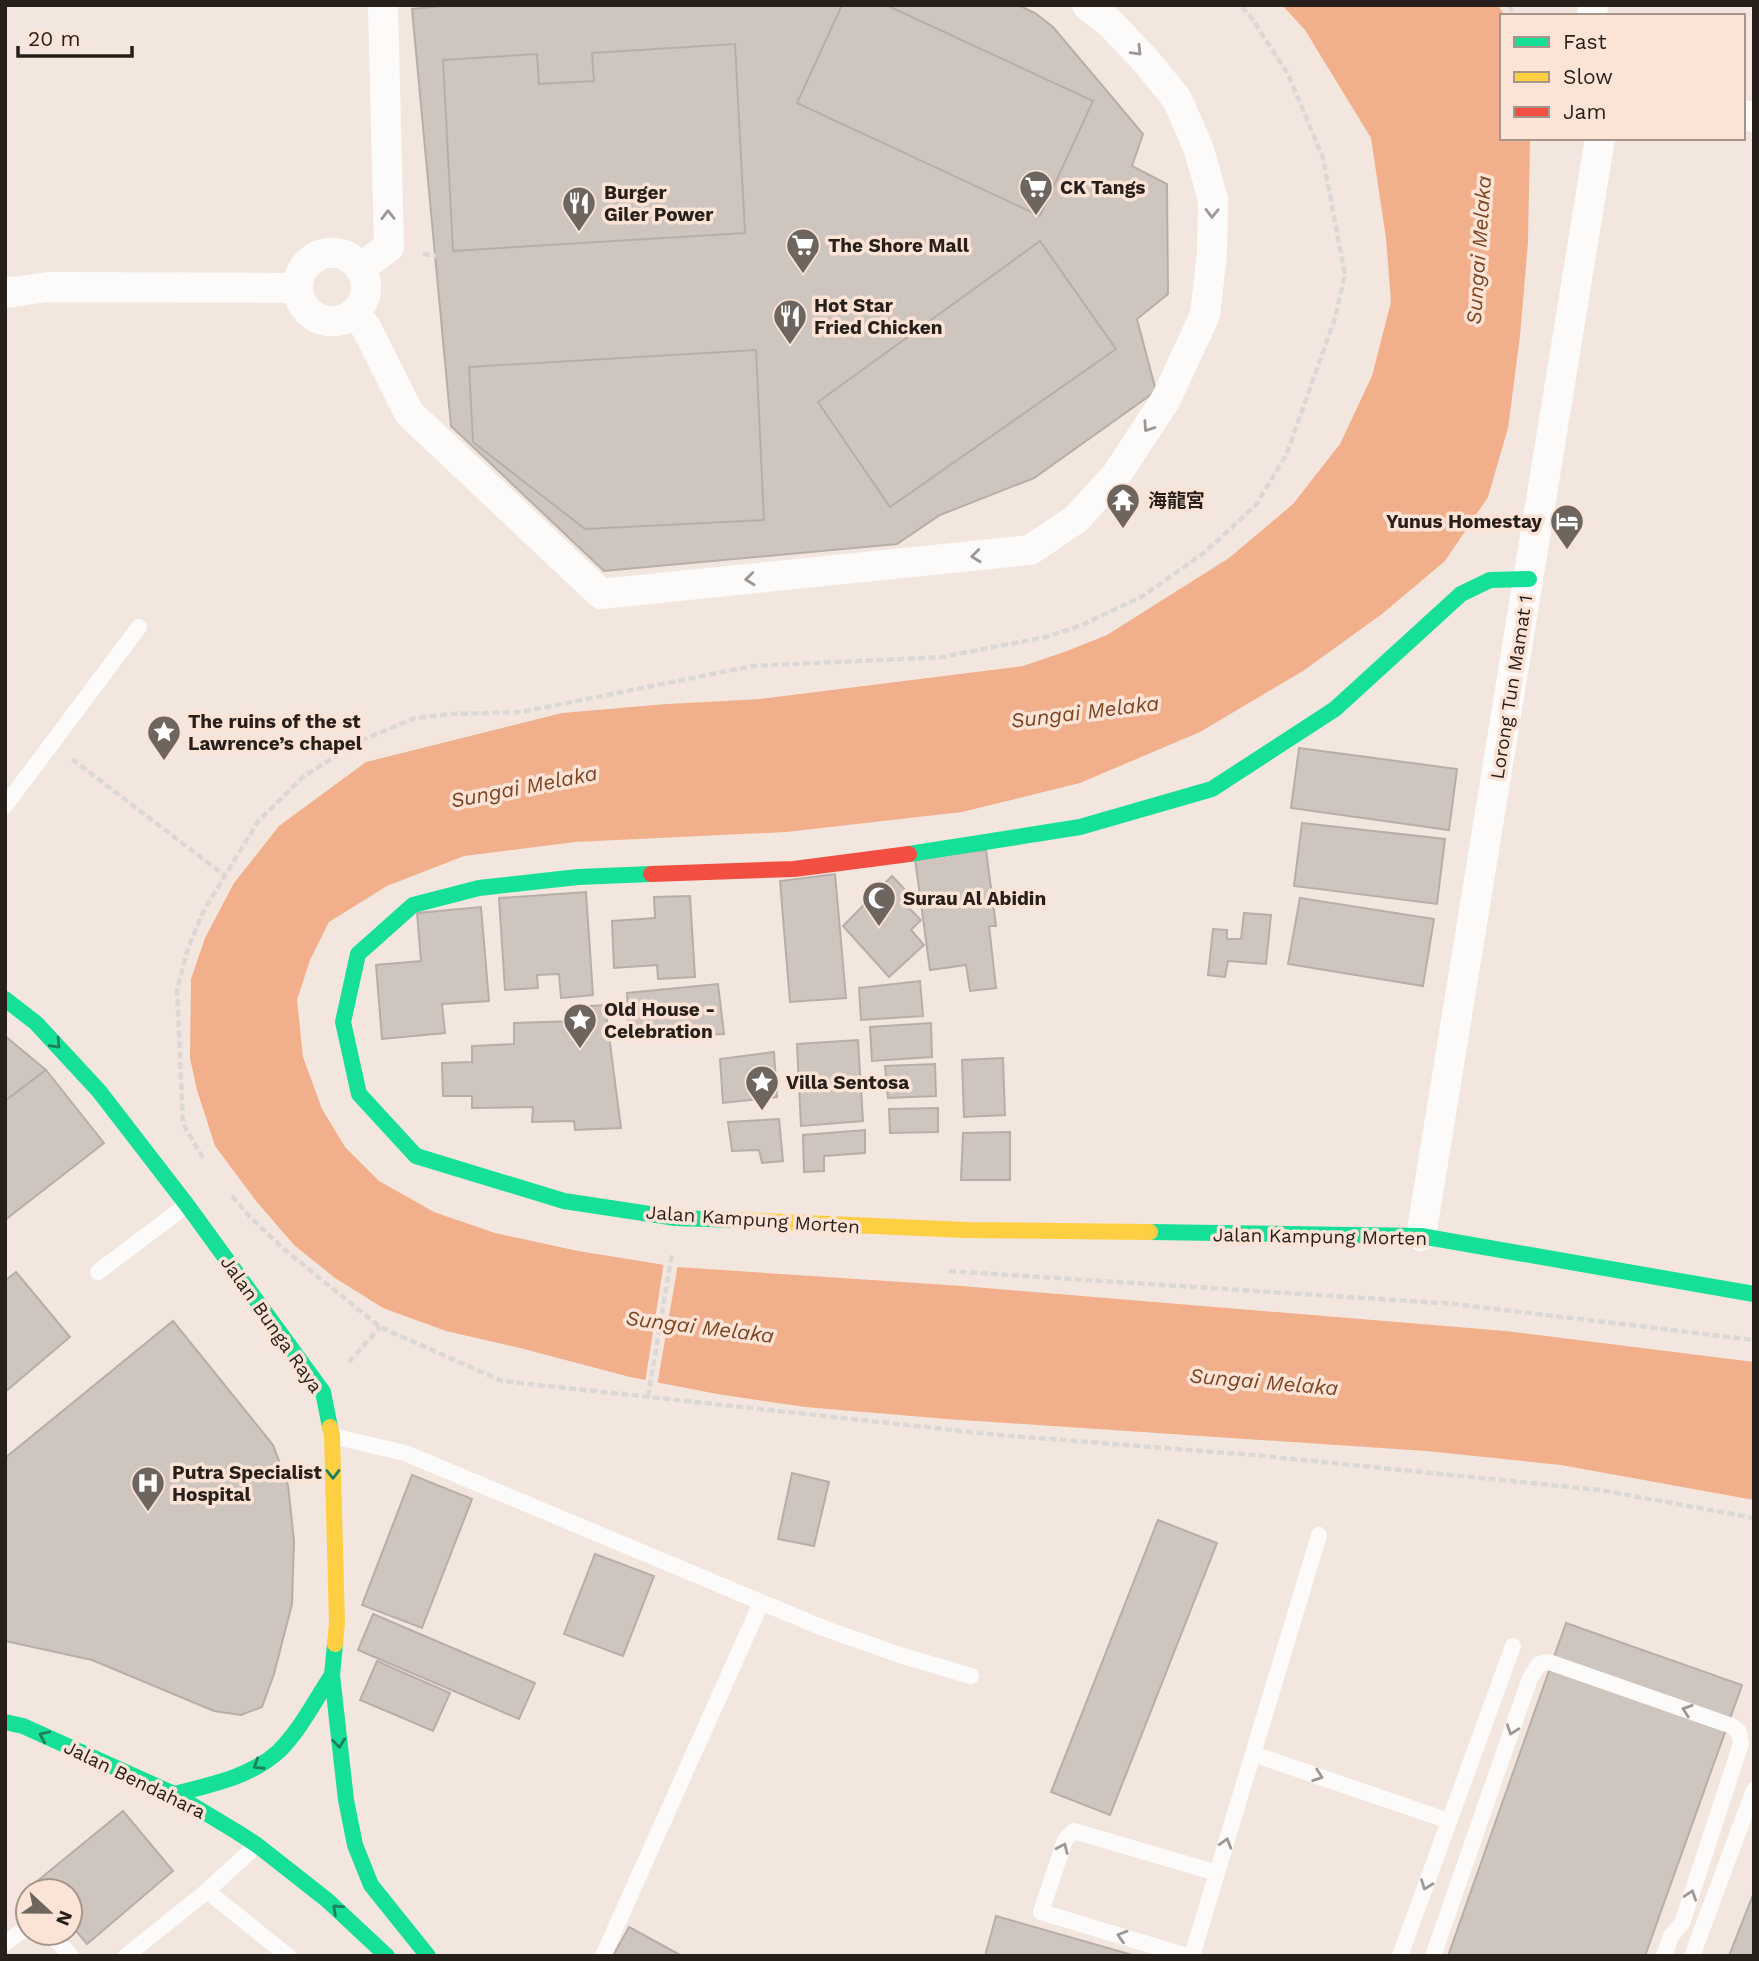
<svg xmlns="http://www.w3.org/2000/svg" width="1759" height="1961" font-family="'Work Sans','Noto Sans SC',sans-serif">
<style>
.water{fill:#f1b08b}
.pier{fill:#f3e6de}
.building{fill:#cfc5bf;stroke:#b8aea9;stroke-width:2}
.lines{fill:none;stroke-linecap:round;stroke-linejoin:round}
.path{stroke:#dbd8d6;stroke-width:4.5;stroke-dasharray:7 3.5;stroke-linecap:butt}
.lane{stroke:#fdfbfa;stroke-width:16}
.street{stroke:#fdfbfa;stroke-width:30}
.fast{stroke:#16e098;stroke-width:16}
.slow{stroke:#ffcf43;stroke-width:16}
.jam{stroke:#f24e42;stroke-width:16}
.oneway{stroke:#9d9895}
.oneway2{stroke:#1e8059}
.labels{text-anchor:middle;stroke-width:7;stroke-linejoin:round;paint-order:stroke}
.poi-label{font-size:19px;font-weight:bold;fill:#271f1a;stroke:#fbe3d6;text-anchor:start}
.street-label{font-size:19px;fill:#271f1a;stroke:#fbe3d6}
.water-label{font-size:21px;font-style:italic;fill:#7d4421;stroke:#fbe3d6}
</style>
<rect width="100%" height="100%" fill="#f3e6de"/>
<polygon class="water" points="1282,5 1498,5 1505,16 1502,16 1502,138 1530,138 1528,242 1520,336 1508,428 1488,497 1445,561 1382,614 1303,671 1200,732 1080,783 962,812 786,832 575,842 464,856 387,886 329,922 310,960 297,1000 303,1057 322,1109 345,1147 379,1181 434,1212 495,1233 578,1251 677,1267 962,1286 1505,1331 1754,1362 1754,1500 1561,1465 1426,1451 947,1419 805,1407 717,1394 630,1377 520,1348 446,1331 383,1308 335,1278 294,1245 256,1201 215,1146 197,1090 190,1058 191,979 205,938 234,883 279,826 366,762 562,713 667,704 761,699 1023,666 1067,651 1107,635 1229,558 1293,504 1340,444 1372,376 1391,302 1386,238 1371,138 1305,30"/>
<polygon class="pier" points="664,1262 678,1264 657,1386 645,1383"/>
<g class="building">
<polygon points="452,5 1018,5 1035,13 1053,27 1143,134 1132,166 1167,184 1168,294 1137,319 1156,391 1034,478 940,515 897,544 604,571 451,426 412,9"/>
<polygon points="842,5 886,5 1093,101 1040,216 797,103"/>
<polygon points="735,44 745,233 453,251 443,60 537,54 539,84 594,81 592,53"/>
<polygon points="1040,241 1116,349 890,507 818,402"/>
<polygon points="756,350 764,520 585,529 473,442 469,367"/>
<polygon points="1299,748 1457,769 1449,830 1291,808"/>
<polygon points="1302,823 1445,839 1437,904 1294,886"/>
<polygon points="986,850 996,926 989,926 996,988 970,991 966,965 930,970 915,859"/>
<polygon points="835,874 846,998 790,1002 780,881"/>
<polygon points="892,876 916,901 909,908 921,920 911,930 924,945 889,977 843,926"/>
<polygon points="586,892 593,995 561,998 559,974 537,975 538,988 505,990 499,898"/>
<polygon points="690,896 695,977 658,979 657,965 614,968 612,921 655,918 654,897"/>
<polygon points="1300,898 1434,919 1423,986 1288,964"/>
<polygon points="481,907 489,1001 442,1004 445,1033 382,1039 376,965 421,961 417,913"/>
<polygon points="1244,913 1271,915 1266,964 1228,961 1225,977 1208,975 1213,929 1227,930 1227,939 1241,939"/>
<polygon points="920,981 923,1016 861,1020 859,988"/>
<polygon points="718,984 724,1034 700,1035 699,1027 629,1032 627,993"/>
<polygon points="605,1005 621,1128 575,1130 574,1121 532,1122 533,1107 472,1108 472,1096 443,1096 442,1063 472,1062 472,1046 514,1044 514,1023 575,1021 575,1007"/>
<polygon points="931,1023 932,1057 872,1061 870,1027"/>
<polygon points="5,1036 46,1070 5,1101"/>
<polygon points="858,1040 863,1121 801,1126 797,1044"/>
<polygon points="774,1052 777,1097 723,1103 720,1059"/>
<polygon points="1003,1058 1005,1115 964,1117 962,1060"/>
<polygon points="935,1064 936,1096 888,1098 885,1066"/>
<polygon points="46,1070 104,1143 5,1220 5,1101"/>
<polygon points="938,1108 938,1132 890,1133 889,1109"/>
<polygon points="779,1119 783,1161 762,1163 759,1150 732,1151 728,1122"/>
<polygon points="865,1130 865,1153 824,1156 824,1171 804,1172 803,1135"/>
<polygon points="1010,1132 1010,1180 961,1180 963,1133"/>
<polygon points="16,1272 70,1337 5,1392 5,1281"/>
<polygon points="173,1321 273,1445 288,1485 294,1541 292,1604 274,1674 262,1707 241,1715 214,1711 92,1660 5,1641 5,1458"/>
<polygon points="792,1473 829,1482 814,1546 778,1539"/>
<polygon points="412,1475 472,1499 422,1628 362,1605"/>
<polygon points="1158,1520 1217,1543 1110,1815 1051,1792"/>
<polygon points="595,1554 654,1576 623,1656 564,1634"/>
<polygon points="373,1614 535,1683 519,1719 358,1650"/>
<polygon points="1566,1623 1742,1685 1645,1956 1448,1956"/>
<polygon points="377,1661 450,1693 433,1731 360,1700"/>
<polygon points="123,1811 173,1871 87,1944 70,1924 70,1891 44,1891 36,1882"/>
<polygon points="1754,1892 1754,1956 1729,1956"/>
<polygon points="996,1916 1136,1956 985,1956"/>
<polygon points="629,1927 682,1956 613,1956"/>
</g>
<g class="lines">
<g class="path">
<polyline points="1509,5 1515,16"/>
<polyline points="423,254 436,256"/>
<polyline points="72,759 224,875"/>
<polyline points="203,1158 183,1124 177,989 188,948 204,910 259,820 304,776 360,741 415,718 452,714 521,712 753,666 942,657 1046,637 1082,625 1143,596 1205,552 1256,505 1287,453 1335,318 1345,275 1323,158 1288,74 1249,14 1240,5"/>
<polyline points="232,1196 250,1217 285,1250 380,1327 502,1381 999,1435 1253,1455 1600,1490 1754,1518"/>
<polyline points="949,1271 1455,1304 1754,1340"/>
<polyline points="349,1362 380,1327"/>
<polyline points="648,1397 672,1254"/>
</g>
<g class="lane">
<polyline points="5,806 139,627"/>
<polyline points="98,1272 187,1205"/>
<polyline points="332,1436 405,1453 823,1628 903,1656 971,1676"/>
<polyline points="1253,1754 1449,1821"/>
<polyline points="257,1845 207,1891 288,1956"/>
<polyline points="49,1933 71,1956"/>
<polyline points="5,1943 28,1927"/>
<polyline points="126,1956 207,1891"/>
<polyline points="603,1956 761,1603"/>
<polyline points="1187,1956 1041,1912 1065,1840 1074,1831 1217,1873"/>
<polyline points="1192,1956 1319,1535"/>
<polyline points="1400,1956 1513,1646"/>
<polyline points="1433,1956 1530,1678 1539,1664 1549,1662 1732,1726 1739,1732 1741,1744 1682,1923 1671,1936 1664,1956"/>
<polyline points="1692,1956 1754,1790"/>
</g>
<g class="street">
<polyline points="1592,16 1593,5"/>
<polyline points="1743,115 1754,117"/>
<circle cx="332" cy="287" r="34"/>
<polyline points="360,268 389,247 383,5"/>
<polyline points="5,293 48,287 298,288"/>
<polyline points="353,314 366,327 409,413 601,594 1030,550 1076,519 1117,474 1166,399 1205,315 1212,254 1213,199 1198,147 1177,99 1146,61 1112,25 1087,5"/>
<polyline points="1421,1236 1600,138"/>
</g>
<g class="fast">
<polyline points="909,854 1080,827 1212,789 1335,709 1461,594 1490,580 1529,579"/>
<polyline points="651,874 578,877 479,888 413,905 358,954 343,1022 359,1094 416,1156 564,1201 676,1218 736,1220"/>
<polyline points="5,999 36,1023 99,1091 187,1205 323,1392 330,1427"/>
<polyline points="1150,1232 1421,1236 1754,1294"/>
<polyline points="335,1644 332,1675 346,1800 355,1845 371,1885 428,1956"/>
<polyline points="5,1722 23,1726 174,1794 237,1832 257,1845 327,1900 387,1956"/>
<path d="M174 1794C210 1785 251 1777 279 1751 301 1729 315 1700 332 1675"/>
</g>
<g class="slow">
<polyline points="736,1220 966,1230 1150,1232"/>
<polyline points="330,1427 332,1436 337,1623 335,1644"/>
</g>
<polyline class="jam" points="651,874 794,869 909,854"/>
</g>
<defs><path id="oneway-chevron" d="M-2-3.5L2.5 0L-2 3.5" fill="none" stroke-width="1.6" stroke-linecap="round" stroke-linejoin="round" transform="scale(1.75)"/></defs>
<g class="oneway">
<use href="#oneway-chevron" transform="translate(1137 51) rotate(46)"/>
<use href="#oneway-chevron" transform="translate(1212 213) rotate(91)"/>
<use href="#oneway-chevron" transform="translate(388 215) rotate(-91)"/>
<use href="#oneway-chevron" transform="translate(1148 427) rotate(124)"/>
<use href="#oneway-chevron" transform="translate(976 556) rotate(174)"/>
<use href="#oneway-chevron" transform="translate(750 579) rotate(174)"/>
<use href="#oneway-chevron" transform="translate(1687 1710) rotate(-161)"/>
<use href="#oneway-chevron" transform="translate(1512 1730) rotate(109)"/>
<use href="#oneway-chevron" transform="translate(1318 1776) rotate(19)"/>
<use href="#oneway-chevron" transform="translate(1226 1843) rotate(-73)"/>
<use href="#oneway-chevron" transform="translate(1063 1848) rotate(-66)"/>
<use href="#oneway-chevron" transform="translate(1426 1885) rotate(110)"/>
<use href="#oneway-chevron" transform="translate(1691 1895) rotate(-72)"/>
<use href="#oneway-chevron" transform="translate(1122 1936) rotate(-163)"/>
</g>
<g class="oneway2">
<use href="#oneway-chevron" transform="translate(56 1044) rotate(47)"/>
<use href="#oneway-chevron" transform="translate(333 1474) rotate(89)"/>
<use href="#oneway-chevron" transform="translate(44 1736) rotate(-156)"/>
<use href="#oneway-chevron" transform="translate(339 1743) rotate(84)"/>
<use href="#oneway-chevron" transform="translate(258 1765) rotate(147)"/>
<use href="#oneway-chevron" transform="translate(337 1909) rotate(-137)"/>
</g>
<defs>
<g id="supermarket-pin" transform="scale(1.75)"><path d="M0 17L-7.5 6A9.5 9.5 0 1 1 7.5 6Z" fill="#6e655f" stroke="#fbe3d6"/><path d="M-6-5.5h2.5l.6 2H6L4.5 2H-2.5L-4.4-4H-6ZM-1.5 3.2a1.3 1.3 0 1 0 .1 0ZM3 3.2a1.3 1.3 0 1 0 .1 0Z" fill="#fff"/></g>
<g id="restaurant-pin" transform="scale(1.75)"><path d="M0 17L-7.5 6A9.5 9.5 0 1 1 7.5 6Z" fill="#6e655f" stroke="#fbe3d6"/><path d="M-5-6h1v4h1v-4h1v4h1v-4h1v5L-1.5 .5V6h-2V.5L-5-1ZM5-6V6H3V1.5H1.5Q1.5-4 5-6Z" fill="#fff"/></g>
<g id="temple-pin" transform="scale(1.75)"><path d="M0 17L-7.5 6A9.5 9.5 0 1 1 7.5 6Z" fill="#6e655f" stroke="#fbe3d6"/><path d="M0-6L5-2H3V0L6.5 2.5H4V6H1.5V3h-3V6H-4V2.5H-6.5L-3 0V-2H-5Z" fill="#fff"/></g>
<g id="hotel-pin" transform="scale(1.75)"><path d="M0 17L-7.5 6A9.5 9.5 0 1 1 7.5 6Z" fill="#6e655f" stroke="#fbe3d6"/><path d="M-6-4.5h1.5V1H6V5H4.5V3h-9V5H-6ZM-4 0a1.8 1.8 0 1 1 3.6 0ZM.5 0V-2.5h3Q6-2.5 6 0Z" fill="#fff"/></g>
<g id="sight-pin" transform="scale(1.75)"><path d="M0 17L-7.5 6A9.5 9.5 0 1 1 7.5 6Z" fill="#6e655f" stroke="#fbe3d6"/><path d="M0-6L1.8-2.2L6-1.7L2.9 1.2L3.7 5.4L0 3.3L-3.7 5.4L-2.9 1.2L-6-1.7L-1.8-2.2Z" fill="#fff"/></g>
<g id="mosque-pin" transform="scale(1.75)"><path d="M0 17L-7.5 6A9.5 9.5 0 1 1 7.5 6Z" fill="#6e655f" stroke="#fbe3d6"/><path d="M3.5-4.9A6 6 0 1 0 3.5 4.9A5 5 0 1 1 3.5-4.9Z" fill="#fff"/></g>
<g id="hospital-pin" transform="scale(1.75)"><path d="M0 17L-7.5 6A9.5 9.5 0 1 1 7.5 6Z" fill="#6e655f" stroke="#fbe3d6"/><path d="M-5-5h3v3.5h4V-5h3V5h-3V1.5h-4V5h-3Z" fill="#fff"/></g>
</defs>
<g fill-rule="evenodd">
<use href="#supermarket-pin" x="1036" y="187"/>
<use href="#restaurant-pin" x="579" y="203"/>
<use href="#supermarket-pin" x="803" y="245"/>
<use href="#restaurant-pin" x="790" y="316"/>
<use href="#temple-pin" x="1123" y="500"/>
<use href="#hotel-pin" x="1567" y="521"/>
<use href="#sight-pin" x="164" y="732"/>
<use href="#mosque-pin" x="879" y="898"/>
<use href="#sight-pin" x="580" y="1020"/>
<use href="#sight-pin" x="762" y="1082"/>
<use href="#hospital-pin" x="148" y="1483"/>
</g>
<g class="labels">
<g class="poi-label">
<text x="1060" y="194">CK Tangs</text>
<text x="604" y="199">Burger<tspan x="604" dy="22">Giler Power</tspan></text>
<text x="828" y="252">The Shore Mall</text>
<text x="814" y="312">Hot Star<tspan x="814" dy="22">Fried Chicken</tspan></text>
<text x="1148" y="507">海龍宮</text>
<text x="1542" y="528" text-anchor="end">Yunus Homestay</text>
<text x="188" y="728">The ruins of the st<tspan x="188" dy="22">Lawrence’s chapel</tspan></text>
<text x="903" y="905">Surau Al Abidin</text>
<text x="604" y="1016">Old House -<tspan x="604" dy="22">Celebration</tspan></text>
<text x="786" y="1089">Villa Sentosa</text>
<text x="172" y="1479">Putra Specialist<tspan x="172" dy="22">Hospital</tspan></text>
</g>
<g class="street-label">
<text transform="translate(1511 687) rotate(-81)" y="7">Lorong Tun Mamat 1</text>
<text transform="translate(753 1219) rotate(4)" y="7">Jalan Kampung Morten</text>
<text transform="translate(1320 1236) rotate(1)" y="7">Jalan Kampung Morten</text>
<text transform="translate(272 1324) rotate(55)" y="7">Jalan Bunga Raya</text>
<text transform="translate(135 1779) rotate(26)" y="7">Jalan Bendahara</text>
</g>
<g class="water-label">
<text transform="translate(1479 250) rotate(-86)" y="7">Sungai Melaka</text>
<text transform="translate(1085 712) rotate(-7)" y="7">Sungai Melaka</text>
<text transform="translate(524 787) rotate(-11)" y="7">Sungai Melaka</text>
<text transform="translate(700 1327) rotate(7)" y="7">Sungai Melaka</text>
<text transform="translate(1264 1382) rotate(5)" y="7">Sungai Melaka</text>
</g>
</g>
<rect width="1759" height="1961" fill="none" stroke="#271f1a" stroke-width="14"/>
<rect x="1500" y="14" width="245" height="126" fill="#fbe3d6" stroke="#a6958b" stroke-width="2"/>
<rect x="1514" y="37" width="35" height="10" fill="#16e098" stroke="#a6958b" stroke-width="2"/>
<text x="1563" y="49" font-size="21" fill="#271f1a">Fast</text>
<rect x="1514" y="72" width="35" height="10" fill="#ffcf43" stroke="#a6958b" stroke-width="2"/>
<text x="1563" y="84" font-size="21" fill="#271f1a">Slow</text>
<rect x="1514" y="107" width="35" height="10" fill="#f24e42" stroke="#a6958b" stroke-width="2"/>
<text x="1563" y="119" font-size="21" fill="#271f1a">Jam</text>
<g transform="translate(49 1912) rotate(112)"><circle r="33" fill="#fbe3d6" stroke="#a6958b" stroke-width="2"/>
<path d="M0-5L12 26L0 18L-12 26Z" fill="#6e655f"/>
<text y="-10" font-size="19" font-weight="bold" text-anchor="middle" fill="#271f1a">N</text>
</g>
<path d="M18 46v10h114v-10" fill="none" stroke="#271f1a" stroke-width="3.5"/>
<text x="28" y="46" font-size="21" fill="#271f1a" stroke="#fbe3d6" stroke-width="5" paint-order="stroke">20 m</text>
</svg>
